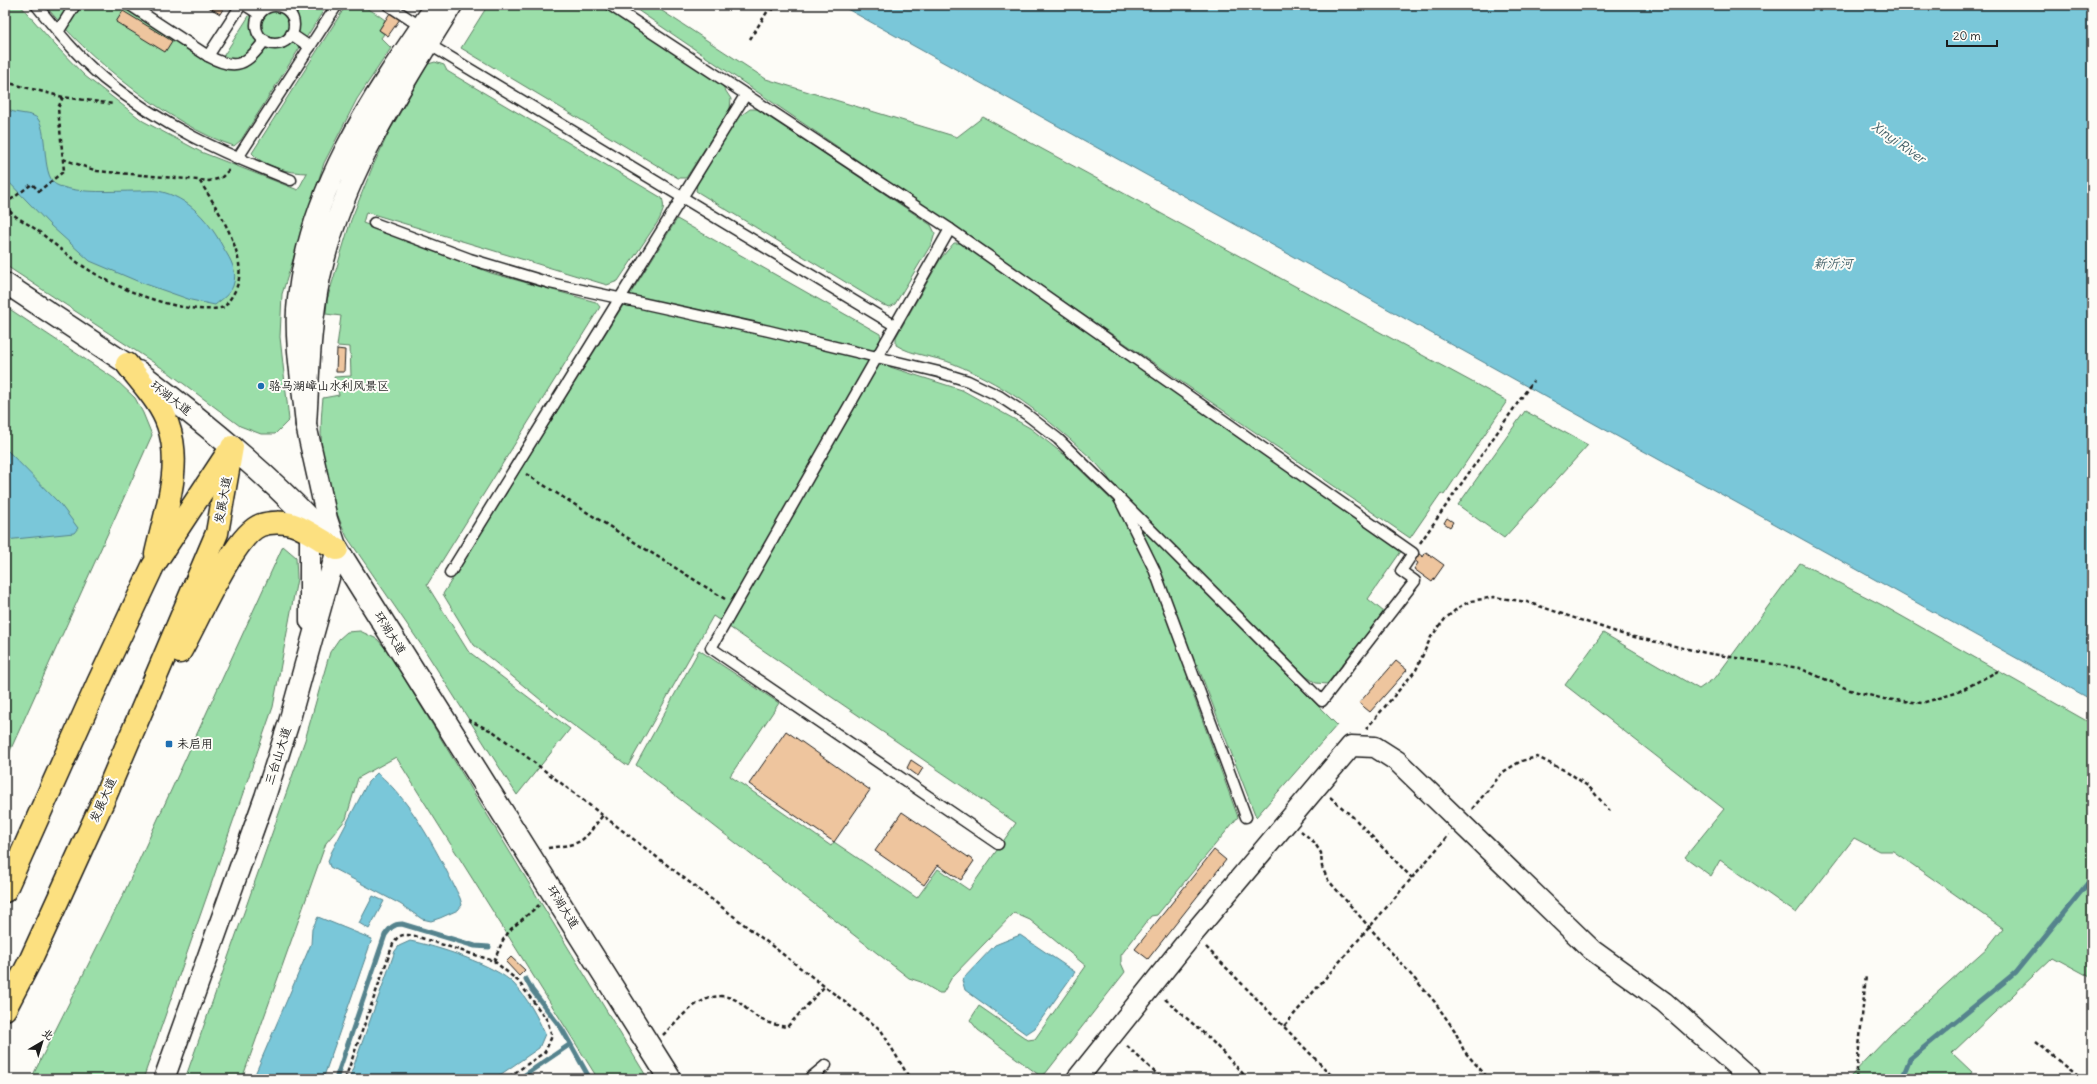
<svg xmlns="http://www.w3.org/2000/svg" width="2097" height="1084" font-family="Delius,'LXGW WenKai TC',sans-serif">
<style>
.green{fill:#9bdea9;stroke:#5c7d62}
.water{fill:#7ac7d9;stroke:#54838d}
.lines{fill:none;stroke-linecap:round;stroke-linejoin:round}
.stream{stroke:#54838d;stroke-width:5}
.building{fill:#eec59e;stroke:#1c1c1c}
.lane-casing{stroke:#1c1c1c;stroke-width:13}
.street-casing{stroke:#1c1c1c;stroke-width:23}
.secondary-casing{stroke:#1c1c1c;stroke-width:25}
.primary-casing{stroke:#1c1c1c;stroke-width:25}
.path{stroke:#1c1c1c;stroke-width:2.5;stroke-dasharray:4 3;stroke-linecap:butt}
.lane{stroke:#fdfcf7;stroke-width:10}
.street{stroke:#fdfcf7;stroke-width:20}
.secondary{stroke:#fdfcf7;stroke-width:22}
.primary{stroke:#fce080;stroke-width:22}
.poi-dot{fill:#1f6fb2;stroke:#fdfcf7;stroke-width:1.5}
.labels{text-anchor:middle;stroke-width:4;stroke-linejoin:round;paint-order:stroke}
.poi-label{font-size:12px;fill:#1c1c1c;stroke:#fdfcf7;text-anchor:start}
.street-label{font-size:12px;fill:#1c1c1c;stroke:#fdfcf7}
.water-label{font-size:13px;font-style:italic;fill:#426068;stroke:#fdfcf7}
</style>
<rect width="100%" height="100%" fill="#fdfcf7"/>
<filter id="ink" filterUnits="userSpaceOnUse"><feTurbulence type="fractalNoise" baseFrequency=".025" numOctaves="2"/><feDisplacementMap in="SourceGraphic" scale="8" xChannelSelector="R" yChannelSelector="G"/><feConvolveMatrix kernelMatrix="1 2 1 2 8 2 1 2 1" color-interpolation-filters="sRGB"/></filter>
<g filter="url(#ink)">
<g class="green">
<path d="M5 5H20L55 45 85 76 143 121 201 152 298 190 307 173C290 173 263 167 252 153L345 7C360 1 374 12 385 20L379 30 384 34 381 38 391 48 357 99 324 163 282 294 280 337 289 420 275 434H261L240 426 168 372 5 265Z"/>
<path d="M45 5H121L217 66 256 5H327L241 140 234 146C171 126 85 56 45 5Z"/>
<polygon points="488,5 601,5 722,85 731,99 730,109 686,178 678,178 461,48"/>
<polygon points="630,5 653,5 766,79 957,137 983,117 1507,401 1444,495 1441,493 1410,538"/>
<path d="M435 62 444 65 447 71 662 198C665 207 663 212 659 220L618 281 607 285 366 212 363 223 491 273 596 302 600 307 427 585 468 651 570 729 517 795 424 649 347 537C325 489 317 450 323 398L339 395 334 377 351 376 350 347 337 346 341 316 326 314 327 300 351 220 372 168 389 132 428 64Z"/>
<polygon points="750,109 758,109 931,225 935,233 932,243 895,304 890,307 883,305 696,191 697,184 735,120"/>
<polygon points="677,219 880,334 890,367 962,390 1030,428 1067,457 1158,545 1337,725 1256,817 1197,664 1187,678 1238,817 1157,915 1151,916 1121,955 1121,963 1125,972 1045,1074 1039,1075 978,1030 970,1020 979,1006 1028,1040 1035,1039 1086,966 1030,920 1014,913 952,977 943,993 939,993 921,982 909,978 636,765 699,650 779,703 730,776 831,846 834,842 917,898 938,869 969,890 1016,823 713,616 628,766 558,714 474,645 443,594"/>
<path d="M954 243H961L1402 550 1368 599 1384 612 1327 684 1316 683 1307 677 1112 484C1101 465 1087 455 1071 440 1033 407 1001 383 954 364 935 356 913 356 896 345V337L941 258Z"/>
<polygon points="5,306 115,379 135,398 143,413 152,435 5,762"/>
<polygon points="1525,411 1588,445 1504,538 1458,505"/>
<polygon points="283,546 296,557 297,579 273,707 143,1079 31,1079 124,893"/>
<polygon points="1800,563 1882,605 2092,724 2092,978 2053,957 1952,1053 1972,1072 1967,1079 1848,1079 1892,1033 1988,947 2003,928 1893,851 1879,851 1854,838 1796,913 1720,860 1711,876 1685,857 1724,809 1565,685 1603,633 1699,689 1716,677"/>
<polygon points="360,631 377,639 387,650 648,1079 598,1079 396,757 358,778 346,819 326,843 242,1079 185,1079 305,740 330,652 339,639 347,632"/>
</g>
<g class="water">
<polygon points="840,5 2092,5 2092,700"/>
<path d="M5 108C14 115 33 112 38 119 49 134 40 180 59 186 81 194 113 191 137 191 144 191 152 190 158 191 189 197 210 222 224 249 231 260 238 272 233 286 230 294 221 300 215 305L191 300 137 281 90 261 51 226 5 178Z"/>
<polygon points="5,448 60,504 78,528 74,533 5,540"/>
<path d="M377 773C412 800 441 859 460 898L462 905 458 910 440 918 431 921 422 919 400 904 330 867 328 861 331 853 368 782Z"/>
<polygon points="373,896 384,901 369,929 359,923"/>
<polygon points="318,917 372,939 323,1079 253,1079 311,944 312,929"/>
<polygon points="1020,935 1075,972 1035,1028 1026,1034 965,990 962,980 995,945"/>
<path d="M410 941C436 946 496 965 514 984 528 999 537 1016 545 1034L539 1048 494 1079H349L395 951 399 946Z"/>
</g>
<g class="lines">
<g class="stream">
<polyline points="526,979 532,990 562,1029 590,1079"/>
<path d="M336 1079 385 935C390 928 393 924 402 924L475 946 489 947"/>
<polyline points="519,1079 569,1045"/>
<polyline points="1902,1079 1910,1059 2015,973 2092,878"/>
</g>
</g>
<g class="building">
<polygon points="205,5 223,5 225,6 220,14"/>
<polygon points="769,5 777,5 773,11 767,8"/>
<polygon points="123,11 172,41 165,52 116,22"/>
<polygon points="390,13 400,19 388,36 379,30"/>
<polygon points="337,349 345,350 344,372 336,372"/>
<polygon points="1447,518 1453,522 1450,527 1444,523"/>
<polygon points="1426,552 1444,565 1432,582 1414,569 1418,563 1413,559 1418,553 1423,557"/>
<polygon points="1396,661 1407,670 1370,712 1359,703"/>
<polygon points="786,731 870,790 834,842 749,784"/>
<polygon points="911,760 923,768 918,776 907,768"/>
<polygon points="902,812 974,861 961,880 938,865 924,885 875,851"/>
<polygon points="1214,850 1226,860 1148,959 1135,949"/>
<polygon points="511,957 525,970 519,976 506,962"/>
</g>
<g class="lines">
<g class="lane-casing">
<g id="lane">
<path d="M36 5C57 31 78 57 104 79 162 126 222 153 291 180"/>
<polyline points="130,5 208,56 241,5"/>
<polyline points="245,5 259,14"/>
<polyline points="388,5 423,28"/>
<polyline points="610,5 950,229 1413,553 1401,571 1415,581 1322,701 1119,498"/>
<circle cx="275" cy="25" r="19"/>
<polyline points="58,32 75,5"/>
<polyline points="291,34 310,47"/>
<polyline points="425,42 894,325"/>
<path d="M208 56C237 72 247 64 265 40"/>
<polyline points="237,159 337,5"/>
<polyline points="374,223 470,259 550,283 769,331 939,372 968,381 999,396 1026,414 1058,439 1119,498 1154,569 1246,817"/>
<polyline points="950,229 711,648 998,844"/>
<polyline points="450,573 746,94"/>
<polyline points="809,1079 826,1065"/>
</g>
</g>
<g class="street-casing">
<g id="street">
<path d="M436 5C372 97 305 195 297 310 295 347 303 389 306 425 309 376 310 325 320 277 342 176 399 91 452 5"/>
<polyline points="5,283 127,364"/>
<polyline points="310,621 310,519"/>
<polyline points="164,1079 265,797 289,722 337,549 327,519 306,425"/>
<polyline points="1077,1079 1193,934 1351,746 1375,747 1397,761 1592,950 1664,1002 1751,1079"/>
</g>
</g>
<g class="secondary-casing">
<path id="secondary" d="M138 372C209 426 278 482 337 549L670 1079"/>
</g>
<g class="primary-casing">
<g id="primary">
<path d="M127 364C141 383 161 403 168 425 183 466 165 513 156 554"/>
<path d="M180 652C196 625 234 534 261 525 270 522 283 522 291 524 305 528 324 542 337 549"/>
<polyline points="5,891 98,683 153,566 227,454"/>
<polyline points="5,1009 31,959 104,799 217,533 232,447"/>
</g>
</g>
<g class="path">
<polyline points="750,39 769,9"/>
<polyline points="5,82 63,97 114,104"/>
<polyline points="63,159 97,171 209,181 221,178 230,169"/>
<polyline points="5,204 32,184 39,191 64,171 58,108 63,97"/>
<path d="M5 205C12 217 27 222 38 231 55 244 71 259 89 270 122 291 187 317 225 307 229 300 235 293 237 286 249 255 215 205 199 180"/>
<polyline points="526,474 725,599"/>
<polyline points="1420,543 1533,381"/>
<polyline points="468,720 494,732 518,750 881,1030 910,1079"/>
<polyline points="1366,729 1416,670 1431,637 1445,619 1459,607 1471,601 1494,597 1527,602 1625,635 1706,653 1799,668 1850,690 1884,699 1922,703 1956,693 1998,671"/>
<polyline points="1330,797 1354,818 1412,878"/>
<polyline points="1472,809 1503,772 1521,761 1537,757 1568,772 1589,787 1610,811"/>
<polyline points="1301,831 1314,842 1321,853 1322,867 1328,880 1434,1001 1455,1031 1464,1051 1489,1079"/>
<path d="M548 848C584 843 580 845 603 815"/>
<polyline points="1206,947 1335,1079"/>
<polyline points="494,961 503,940 511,929 539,905"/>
<polyline points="1165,999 1209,1038 1248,1079"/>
<polyline points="1284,1026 1449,835"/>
<path d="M663 1035C681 1017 707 985 736 1000 742 1004 747 1010 753 1014 763 1022 774 1025 787 1027L825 986"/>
<polyline points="2036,1042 2082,1079"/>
<polyline points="1127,1046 1162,1079"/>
<path d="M345 1079 393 944C398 934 404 934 415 936L494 961 518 981 547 1020 552 1036 545 1052 506 1079"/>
<polyline points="1856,1079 1866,975"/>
</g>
<use href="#lane" class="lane"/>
<use href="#street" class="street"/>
<use href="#secondary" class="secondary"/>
<use href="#primary" class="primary"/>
</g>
</g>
<g class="poi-dot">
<circle cx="261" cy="386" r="4"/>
<rect x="165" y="740" width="8" height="8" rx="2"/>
</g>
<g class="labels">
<g class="poi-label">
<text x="269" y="390">骆马湖嶂山水利风景区</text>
<text x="177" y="748">未启用</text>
</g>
<g class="street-label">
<text transform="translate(171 398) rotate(38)" y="4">环湖大道</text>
<text transform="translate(223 500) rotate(-80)" y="4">发展大道</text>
<text transform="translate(390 633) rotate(58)" y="4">环湖大道</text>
<text transform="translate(278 756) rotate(-72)" y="4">三台山大道</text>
<text transform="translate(103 800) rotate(-66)" y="4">发展大道</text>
<text transform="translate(563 907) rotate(58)" y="4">环湖大道</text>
</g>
<g class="water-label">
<text transform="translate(1899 142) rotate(35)" y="5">Xinyi River</text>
<text x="1833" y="268">新沂河</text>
</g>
</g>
<rect width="2097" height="1084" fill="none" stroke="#fdfcf7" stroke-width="20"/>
<rect x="10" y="10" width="2077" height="1064" fill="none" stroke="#1c1c1c" stroke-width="1.5" filter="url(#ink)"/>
<g transform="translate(42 1042) rotate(38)" stroke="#fdfcf7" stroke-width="3" paint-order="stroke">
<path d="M0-3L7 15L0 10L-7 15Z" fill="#1c1c1c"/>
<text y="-6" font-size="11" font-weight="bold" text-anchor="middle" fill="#1c1c1c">北</text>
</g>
<path d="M1947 40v6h50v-6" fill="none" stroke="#1c1c1c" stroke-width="2"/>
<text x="1953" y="40" font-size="12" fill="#1c1c1c" stroke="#fdfcf7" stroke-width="3" paint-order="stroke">20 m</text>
</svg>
